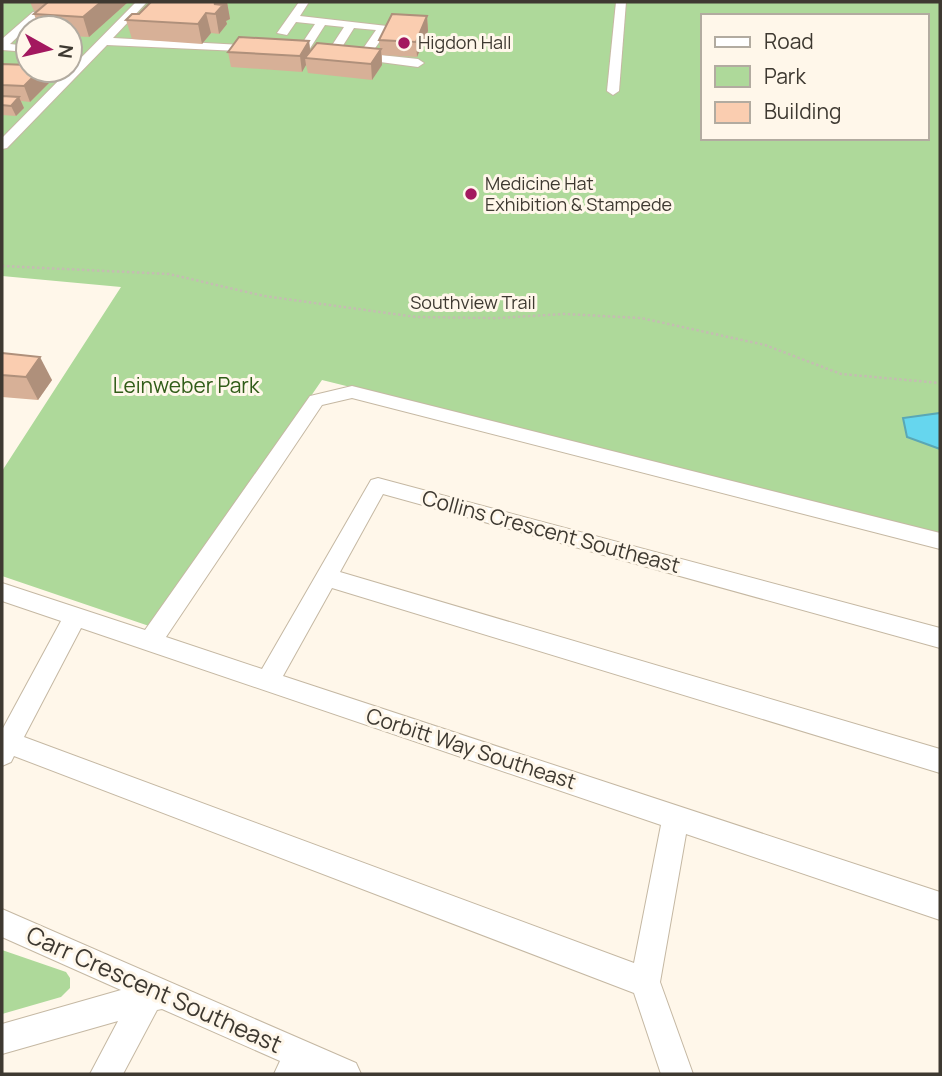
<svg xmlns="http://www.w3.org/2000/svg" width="942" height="1076" font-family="Manrope,sans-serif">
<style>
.green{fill:#aed99a;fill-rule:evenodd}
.water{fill:#66d6ee;stroke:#5aa7b5;stroke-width:2}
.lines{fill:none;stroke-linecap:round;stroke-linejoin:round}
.minor-casing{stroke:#c5b8a3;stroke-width:2}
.path{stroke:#c4bdb1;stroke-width:2.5;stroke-dasharray:2.5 2.5;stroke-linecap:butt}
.minor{fill:#fff;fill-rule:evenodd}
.wall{fill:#d7b097}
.shaded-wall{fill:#af907b}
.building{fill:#facdb0;stroke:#af907b;stroke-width:2}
.poi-dot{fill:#a3185f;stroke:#fff7ea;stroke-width:2.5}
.labels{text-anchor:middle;stroke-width:6;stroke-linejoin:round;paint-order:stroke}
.far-poi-label{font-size:18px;fill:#3e3931;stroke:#fff7ea;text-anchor:start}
.far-street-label{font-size:18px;fill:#3e3931;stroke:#fff7ea}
.park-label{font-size:21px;fill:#305c17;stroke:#fff7ea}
.street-label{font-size:21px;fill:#3e3931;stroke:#fff7ea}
.near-street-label{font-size:24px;fill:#3e3931;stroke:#fff7ea}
</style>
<rect width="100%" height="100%" fill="#fff7ea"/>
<g class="green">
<path d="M2 2H940V533L322 380 152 627 2 576V471L121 287 2 276ZM702 16H926V138H702ZM28 28H70V70H28Z"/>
<polygon points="2,950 66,972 70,978 70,988 61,997 2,1014"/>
</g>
<polygon class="water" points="940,413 940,449 907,437 903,418"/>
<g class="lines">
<g class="minor-casing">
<g id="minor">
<polygon points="136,2 147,2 113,38 259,46 265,49 259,52 107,45 7,148 2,149 2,138"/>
<polygon points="299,2 309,2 300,16 387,26 389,28 371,54 418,59 424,63 418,67 350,58 350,54 360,53 376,30 354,28 337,55 329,55 327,53 344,27 325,25 307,53 299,53 297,51 315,24 296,22 287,35 277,33"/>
<polygon points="616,2 626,2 619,91 613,95 607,91"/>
<polygon points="33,12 42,14 10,44 28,46 28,52 2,50 2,39"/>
<path d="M352 386 940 533V549L352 398 322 405 166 637 262 669 371 480 378 478 940 628V648L383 494 340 572 940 749V773L332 588 283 676 940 892V920L686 834 660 982 693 1074H661L634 993 14 756 11 762 2 766V730L61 621 2 601V583L145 630 310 396ZM81 628 661 825 634 963 24 737Z"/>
<polygon points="2,909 356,1063 361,1074 274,1074 280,1061 162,1009 157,1010 123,1074 90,1074 118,1021 2,1054 2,1024 121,990 2,937"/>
</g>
</g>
<polyline class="path" points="2,266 169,274 264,296 416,317 498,318 564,314 641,318 765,345 841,374 940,383"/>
<use href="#minor" class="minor"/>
</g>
<g class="wall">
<polygon points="30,2 128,2 89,37 70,36 70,28 39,28 34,14 37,11 34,11"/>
<polygon points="227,2 230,19 226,21 227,24 219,34 211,33 202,44 132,39 126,20 139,14"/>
<polygon points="427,16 428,31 417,57 382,55 382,65 372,80 308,73 306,65 302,72 231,67 228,52 309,41 310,51 380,49 379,40"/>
<polygon points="2,64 50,82 30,102 21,101 24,108 16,116 2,115"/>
<polygon points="2,353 52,380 38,400 2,397"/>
</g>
<g class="shaded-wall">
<polygon points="101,2 128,2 89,37 83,17"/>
<polygon points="220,2 227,2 230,19 226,21 227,24 219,34 214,4"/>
<polygon points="206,13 211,33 202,44 198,24"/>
<polygon points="427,16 428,31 417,57 416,42"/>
<polygon points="309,41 311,57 305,58 306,65 302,72 300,56"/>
<polygon points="381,49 382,65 372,80 371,64"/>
<polygon points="40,70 45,70 50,82 30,102 24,86"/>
<polygon points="19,97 24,108 16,116 11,106"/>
<polygon points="40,357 52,380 38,400 26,377"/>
</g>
<g class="building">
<polygon points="48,2 101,2 83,17 34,14"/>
<polygon points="151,2 220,2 214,4 223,5 215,14 206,13 198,24 126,20 132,14 139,14"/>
<polygon points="392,14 427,16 416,42 379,40"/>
<polygon points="239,37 309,41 300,56 228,52"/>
<polygon points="317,43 381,49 371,64 305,58"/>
<polygon points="2,64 28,65 28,70 40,70 24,86 2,85"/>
<polygon points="2,96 19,97 11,106 2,105"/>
<polygon points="2,353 40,357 26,377 2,375"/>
</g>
<g class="poi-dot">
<circle cx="404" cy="43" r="7"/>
<circle cx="471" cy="194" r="7"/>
</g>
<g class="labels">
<g class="far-poi-label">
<text x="418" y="49">Higdon Hall</text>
<text x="485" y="190">Medicine Hat<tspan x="485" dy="21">Exhibition &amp; Stampede</tspan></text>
</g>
<g class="far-street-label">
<text x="473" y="309">Southview Trail</text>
</g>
<g class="park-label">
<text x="186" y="393">Leinweber Park</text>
</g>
<g class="street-label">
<text transform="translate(551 532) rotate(15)" y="7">Collins Crescent Southeast</text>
<text transform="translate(471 749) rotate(18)" y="7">Corbitt Way Southeast</text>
</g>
<g class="near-street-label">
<text transform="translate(154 990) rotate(24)" y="8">Carr Crescent Southeast</text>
</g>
</g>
<rect width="942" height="1076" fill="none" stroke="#3e3931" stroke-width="7"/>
<rect x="701" y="14" width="228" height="126" fill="#fff7ea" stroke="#b2aba0" stroke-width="2"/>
<rect x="715" y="37" width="35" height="10" fill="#ffffff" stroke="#b2aba0" stroke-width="2"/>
<text x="764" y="49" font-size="21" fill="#3e3931">Road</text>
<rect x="715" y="66" width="35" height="21" fill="#aed99a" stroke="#b2aba0" stroke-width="2"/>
<text x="764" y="84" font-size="21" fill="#3e3931">Park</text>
<rect x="715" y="102" width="35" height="21" fill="#facdb0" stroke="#b2aba0" stroke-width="2"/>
<text x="764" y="119" font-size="21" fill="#3e3931">Building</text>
<g transform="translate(49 49) rotate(98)"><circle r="33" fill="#fff7ea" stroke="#b2aba0" stroke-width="2"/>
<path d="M0-5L12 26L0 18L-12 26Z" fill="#a3185f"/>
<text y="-10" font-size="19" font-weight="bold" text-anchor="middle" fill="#3e3931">N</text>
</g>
</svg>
